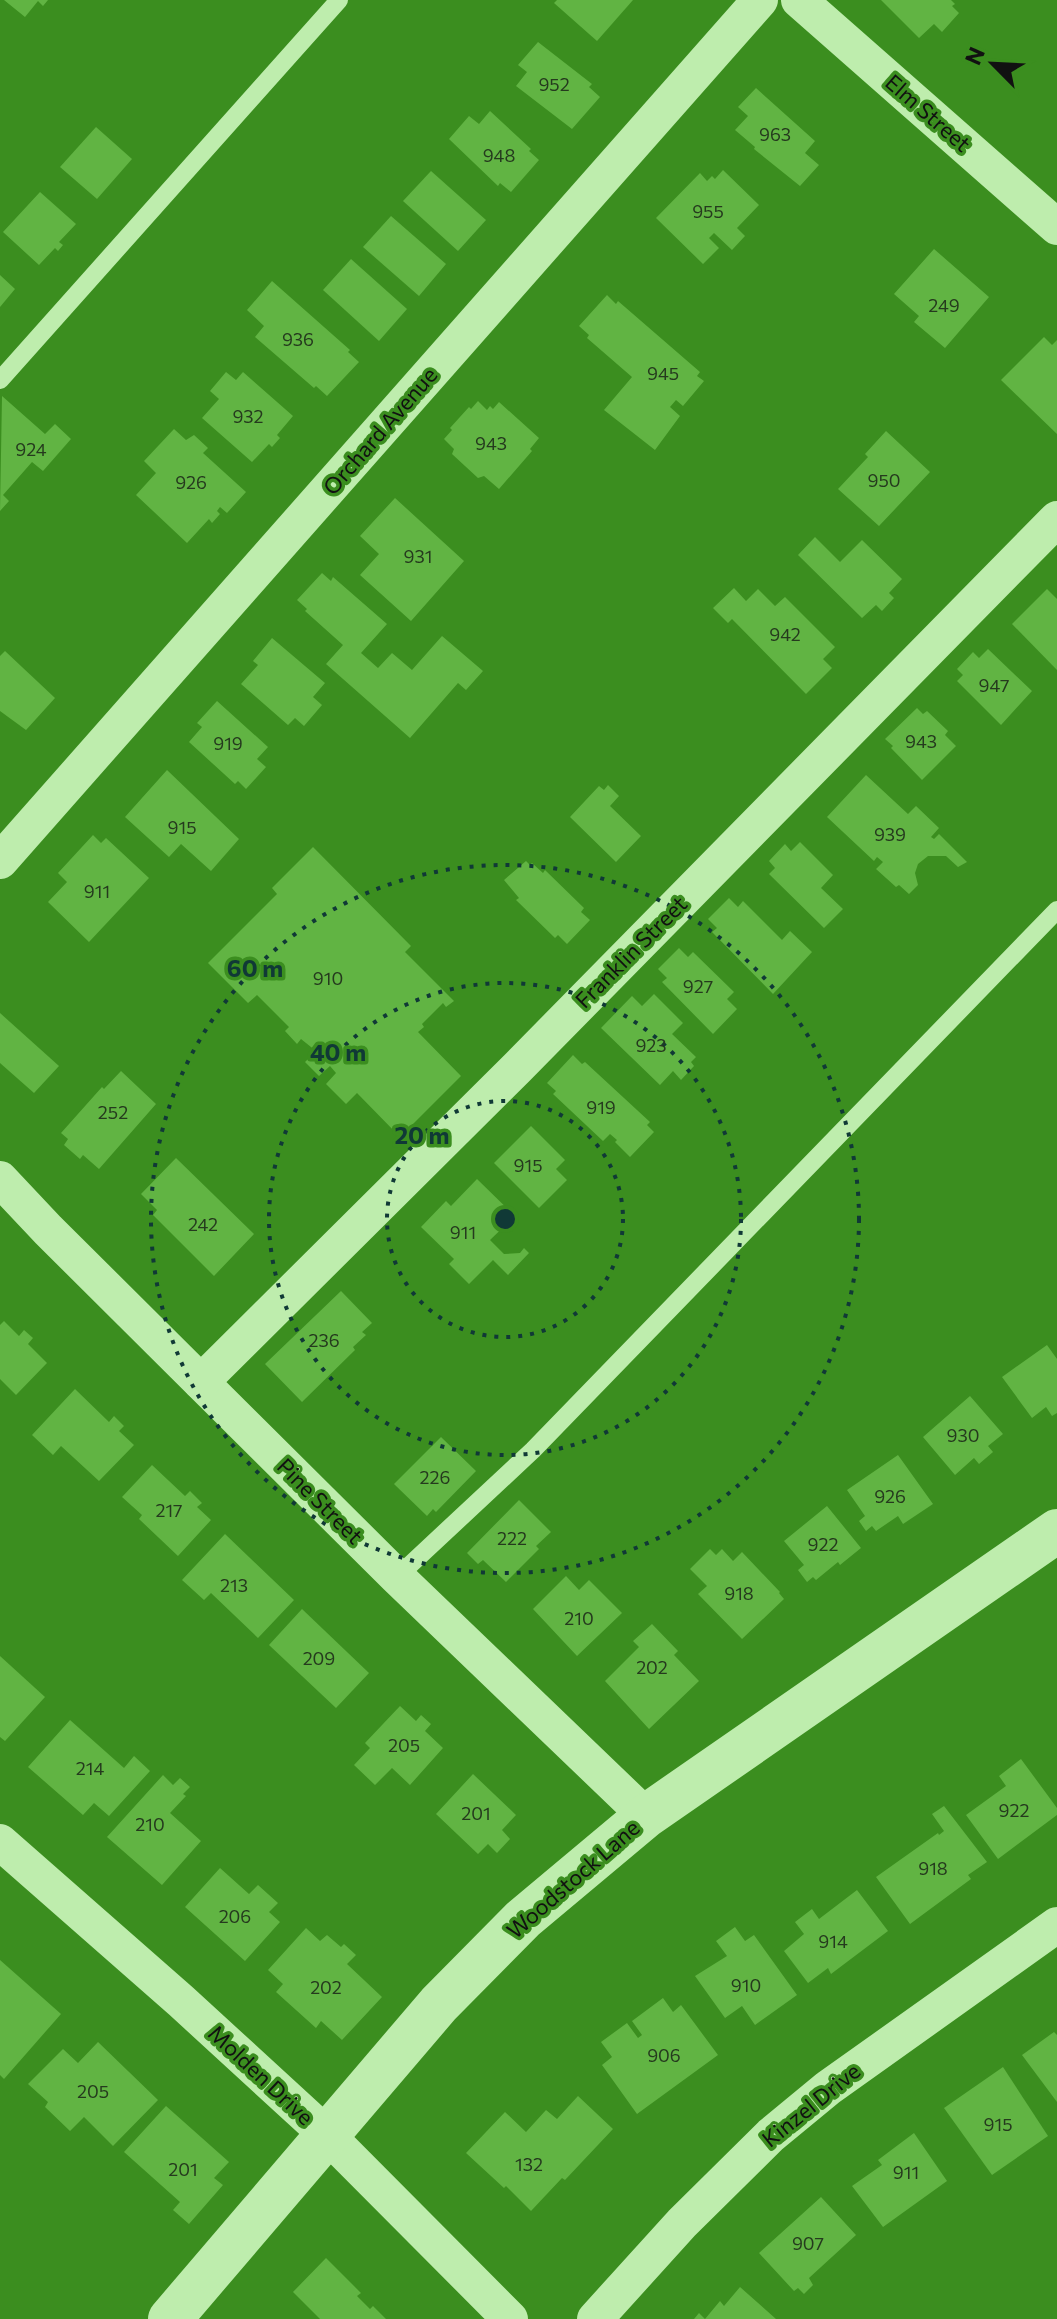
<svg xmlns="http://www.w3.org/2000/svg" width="1057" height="2319" font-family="Commissioner,sans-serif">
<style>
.building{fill:#61b443}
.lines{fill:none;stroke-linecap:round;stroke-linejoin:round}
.service{stroke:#beedad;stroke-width:18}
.minor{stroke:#beedad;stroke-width:36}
.tertiary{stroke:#beedad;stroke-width:44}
.ring{fill:none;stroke:#103936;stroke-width:4;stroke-dasharray:4 8}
.labels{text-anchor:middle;stroke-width:7;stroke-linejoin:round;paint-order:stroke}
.number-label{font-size:18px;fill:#253a1e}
.street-label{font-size:22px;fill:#111;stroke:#3b8e1f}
.centre{fill:#103936;stroke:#3b8e1f;stroke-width:4}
.ring-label{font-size:24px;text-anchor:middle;font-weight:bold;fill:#103936;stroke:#3b8e1f;stroke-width:7;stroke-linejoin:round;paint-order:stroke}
</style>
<rect width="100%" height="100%" fill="#3b8e1f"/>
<g class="building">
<polygon points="4,0 48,0 43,6 38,1 25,17"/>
<polygon points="557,0 633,0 597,41 554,3"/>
<polygon points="881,0 951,0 955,4 952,6 959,13 942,32 934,24 919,38"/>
<polygon points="538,42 592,84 589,87 600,97 572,129 516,86 527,72 518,65"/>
<polygon points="756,88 815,141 805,153 819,165 800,186 754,149 755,147 735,130 748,116 738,107"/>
<polygon points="490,111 531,149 529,151 539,160 511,192 500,183 498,186 449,139 469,116 479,124"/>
<polygon points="96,127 132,159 97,199 60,167"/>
<polygon points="723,170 759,205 737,228 745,236 732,250 714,233 709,238 719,248 703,264 656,218 700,173 707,181 712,176 715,179"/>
<polygon points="431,171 486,220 458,251 403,201"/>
<polygon points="40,192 76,224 59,242 63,245 58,251 55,248 39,265 3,232"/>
<polygon points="391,216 446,264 419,296 363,247"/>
<polygon points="934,249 989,297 945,348 914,322 919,316 894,294"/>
<polygon points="351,259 407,309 379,341 323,290"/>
<polygon points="0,275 15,289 0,307"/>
<polygon points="272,281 350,350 348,352 359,362 327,396 316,386 314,388 255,337 264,326 247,310"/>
<polygon points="607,295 616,304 618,301 700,372 697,376 704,381 683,406 676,400 670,407 680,416 655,450 604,410 632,377 587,338 589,335 579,326"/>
<polygon points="1044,337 1052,345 1057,340 1057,434 1001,380"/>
<polygon points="226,372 236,380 243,372 293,416 277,435 280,438 272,447 269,444 252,462 202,418 219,399 210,391"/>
<polygon points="2,396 45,434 55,424 71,439 43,471 32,462 3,495 9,501 0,511"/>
<polygon points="478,401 487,410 490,406 493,409 499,402 539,438 530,449 532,451 499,489 484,476 478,478 452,454 454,449 444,439 452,430 450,428 469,407 471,409"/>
<polygon points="174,429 186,440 194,435 208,448 203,453 246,492 227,513 220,507 217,511 220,514 212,523 209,519 187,543 136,495 156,473 144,461"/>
<polygon points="886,431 930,472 879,526 838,489 868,457 865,454"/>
<polygon points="395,498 464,561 411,621 360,575 379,554 360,536"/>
<polygon points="815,537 840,562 862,540 902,579 889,593 894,598 882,611 876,605 862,618 798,555"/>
<polygon points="322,573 331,581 333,577 387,624 361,653 378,668 392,653 412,670 442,636 483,671 466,690 458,683 410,738 326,664 343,645 305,611 307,609 297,600"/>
<polygon points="734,588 746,601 758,589 775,606 785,597 835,647 823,659 832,668 806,694 732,619 728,623 713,608"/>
<polygon points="1047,589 1057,599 1057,670 1012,624"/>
<polygon points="272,638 325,683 313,697 322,705 304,726 295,718 288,725 241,684 258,665 253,661"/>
<polygon points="988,649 1032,691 1001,725 957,681 963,675 957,669 973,652 979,658"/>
<polygon points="5,651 55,698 26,730 0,711 0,656"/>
<polygon points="217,701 268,747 257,759 266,767 246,789 238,781 235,784 189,742 202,727 197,723"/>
<polygon points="917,708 923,714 927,711 948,731 945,735 956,746 922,780 891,748 893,746 885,739"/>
<polygon points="167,770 239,839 211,871 181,844 169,857 125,817"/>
<polygon points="866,775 908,814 916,806 939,828 931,837 934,839 939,834 967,862 958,867 946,856 928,856 918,864 915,873 918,885 909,894 899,885 896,887 876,869 883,862 877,857 874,861 827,817"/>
<polygon points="608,785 619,796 610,806 641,836 616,862 570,817 599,786 604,790"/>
<polygon points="93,835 101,843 106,838 149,878 89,942 48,902 67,882 58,873"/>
<polygon points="800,842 833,875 821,888 843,909 824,928 769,874 775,868 769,861 785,844 791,851"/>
<polygon points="313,847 411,946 405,952 454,1001 446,1007 443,1003 422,1024 424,1027 418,1032 461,1076 400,1137 357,1093 346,1104 326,1084 336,1073 330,1066 319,1076 305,1062 316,1051 301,1039 297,1044 285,1031 289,1027 257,995 248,1003 208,963 277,894 272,888"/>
<polygon points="526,861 530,865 532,863 543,873 545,870 584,908 581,912 590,920 567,944 558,935 555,938 516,900 519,898 504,880"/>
<polygon points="729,898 738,907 743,901 782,940 790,931 812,952 773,994 712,932 717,928 708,919"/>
<polygon points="679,948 688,957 693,952 734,992 727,999 737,1009 713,1034 662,982 667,978 658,969"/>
<polygon points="654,994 683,1023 672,1034 696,1057 691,1062 694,1066 681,1080 673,1071 660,1085 601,1028 632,996 642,1006"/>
<polygon points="0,1013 59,1066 34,1093 0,1063"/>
<polygon points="573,1055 582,1064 585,1062 650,1122 647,1125 654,1132 630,1157 615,1142 617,1140 610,1134 603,1141 553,1094 556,1091 547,1083"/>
<polygon points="121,1071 156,1104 99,1169 83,1155 80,1159 64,1145 68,1139 61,1133 102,1087 104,1089"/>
<polygon points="531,1126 565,1160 556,1169 567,1180 539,1208 494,1163"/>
<polygon points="176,1158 254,1234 214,1276 153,1215 157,1210 141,1194"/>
<polygon points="477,1179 515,1216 490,1240 504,1254 520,1253 524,1248 529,1253 508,1275 493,1260 469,1284 449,1264 454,1259 421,1227 446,1201 451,1206"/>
<polygon points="341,1291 372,1323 362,1332 366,1335 353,1347 355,1350 302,1402 265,1364"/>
<polygon points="4,1321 19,1336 24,1330 33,1338 28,1344 47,1363 16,1395 0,1379 0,1325"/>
<polygon points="1047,1345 1057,1359 1057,1413 1052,1416 1046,1407 1032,1418 1002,1377"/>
<polygon points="75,1389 109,1422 114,1416 124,1426 119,1431 134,1445 99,1481 61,1446 53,1455 32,1435"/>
<polygon points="970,1396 1003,1434 988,1446 993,1452 979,1464 974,1458 955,1475 923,1437"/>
<polygon points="441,1437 476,1471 436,1512 433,1509 427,1516 394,1484"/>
<polygon points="898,1455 933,1504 903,1524 898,1516 876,1531 872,1526 866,1531 859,1521 865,1516 847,1490"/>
<polygon points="152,1465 185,1496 190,1491 202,1503 197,1507 211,1520 178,1556 139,1519 142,1515 122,1497"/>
<polygon points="519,1500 551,1532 536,1546 539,1549 506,1582 483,1560 478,1564 467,1553"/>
<polygon points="827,1506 861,1548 840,1565 838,1562 816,1580 813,1577 807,1582 798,1570 804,1565 784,1541"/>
<polygon points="225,1534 294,1600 258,1638 211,1593 204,1600 182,1580"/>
<polygon points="710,1549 716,1555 722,1549 733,1561 742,1552 780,1592 779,1593 784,1599 742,1639 698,1594 707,1586 690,1569"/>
<polygon points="566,1576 579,1590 589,1580 622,1613 577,1656 533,1609"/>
<polygon points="302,1609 369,1673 336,1708 269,1645"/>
<polygon points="652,1624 678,1651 674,1655 699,1681 649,1729 605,1681 639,1647 633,1641"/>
<polygon points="0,1656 45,1697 5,1741 0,1737"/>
<polygon points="400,1706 416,1721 421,1715 431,1724 425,1731 443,1748 410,1785 392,1768 375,1785 354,1765 370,1748 365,1743"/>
<polygon points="70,1720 124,1768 134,1756 150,1771 109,1816 94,1803 83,1815 28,1767"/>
<polygon points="1021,1759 1057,1808 1057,1815 998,1859 966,1815 1006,1786 999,1776"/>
<polygon points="473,1774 516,1815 502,1830 510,1839 497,1853 488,1844 478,1854 436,1814"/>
<polygon points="163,1775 173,1785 180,1778 190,1787 183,1794 186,1796 170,1813 201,1841 162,1885 107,1837"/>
<polygon points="944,1806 987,1862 968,1875 971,1879 910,1924 876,1877 938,1833 939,1835 944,1831 932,1814"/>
<polygon points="220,1868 249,1894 258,1885 278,1903 269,1912 280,1922 245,1961 185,1907"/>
<polygon points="857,1890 888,1931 831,1974 828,1968 808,1983 784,1951 804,1934 795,1922 812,1909 819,1919"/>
<polygon points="735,1927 745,1941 754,1935 797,1995 755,2025 742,2006 725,2018 695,1976 727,1956 716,1941"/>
<polygon points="306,1928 320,1941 327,1935 341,1947 344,1944 356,1955 347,1964 382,1997 342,2040 321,2021 316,2028 276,1992 283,1984 268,1970"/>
<polygon points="0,1960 61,2014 4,2079 0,2075"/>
<polygon points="663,1998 673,2012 681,2005 718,2055 637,2114 602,2065 612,2057 601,2042 627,2023 638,2038 642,2035 632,2021"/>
<polygon points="1054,2032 1057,2035 1057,2102 1022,2055"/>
<polygon points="98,2042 158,2100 113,2146 84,2117 70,2131 45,2107 48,2102 28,2084 63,2049 78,2063"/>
<polygon points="1003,2067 1048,2136 992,2175 944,2108"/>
<polygon points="578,2096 613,2129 565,2180 562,2178 531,2211 506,2186 504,2188 466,2153 505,2112 526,2132 546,2110 557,2119"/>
<polygon points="166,2106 229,2162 214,2178 223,2185 189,2224 173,2210 180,2202 124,2152"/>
<polygon points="914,2133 947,2181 883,2227 852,2186 882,2165 878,2160"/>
<polygon points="821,2197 856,2235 809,2278 813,2285 804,2294 798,2288 794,2291 759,2253"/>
<polygon points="326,2258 361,2293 357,2296 370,2309 373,2306 386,2319 320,2319 293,2292"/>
<polygon points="740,2287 776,2319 694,2319 699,2313 705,2319 720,2301 724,2306"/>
</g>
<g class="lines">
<g class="service">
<polyline points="0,380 339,0"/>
<polyline points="397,1577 533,1450 1057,910"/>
</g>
<g class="minor">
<polyline points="799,0 1057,227"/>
<polyline points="0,861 760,0"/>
<polyline points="0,1179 48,1230 397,1577 646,1816"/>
<polyline points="201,1382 517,1068 1057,519"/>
<polyline points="0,1842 181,2001 326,2134 510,2319"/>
<polyline points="595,2319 682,2223 771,2135 828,2088 1057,1925"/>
</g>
<polyline class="tertiary" points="170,2319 439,2004 523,1919 646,1816 1057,1531"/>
</g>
<g class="ring">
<circle cx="505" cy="1219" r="118"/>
<circle cx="505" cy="1219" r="236"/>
<circle cx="505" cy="1219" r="354"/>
</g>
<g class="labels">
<g class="number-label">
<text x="554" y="91">952</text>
<text x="775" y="141">963</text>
<text x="499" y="162">948</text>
<text x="708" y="218">955</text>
<text x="944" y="312">249</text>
<text x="298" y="346">936</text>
<text x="663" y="380">945</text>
<text x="248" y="423">932</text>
<text x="491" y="450">943</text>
<text x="31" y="456">924</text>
<text x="884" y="487">950</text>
<text x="191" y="489">926</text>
<text x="418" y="563">931</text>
<text x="785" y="641">942</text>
<text x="994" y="692">947</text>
<text x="921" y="748">943</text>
<text x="228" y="750">919</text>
<text x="182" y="834">915</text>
<text x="890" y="841">939</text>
<text x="97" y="898">911</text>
<text x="328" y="985">910</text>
<text x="698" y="993">927</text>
<text x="651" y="1052">923</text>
<text x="601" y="1114">919</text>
<text x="113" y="1119">252</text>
<text x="528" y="1172">915</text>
<text x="203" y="1231">242</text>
<text x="463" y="1239">911</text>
<text x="324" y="1347">236</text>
<text x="963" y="1442">930</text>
<text x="435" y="1484">226</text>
<text x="890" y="1503">926</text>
<text x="169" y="1517">217</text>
<text x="512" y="1545">222</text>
<text x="823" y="1551">922</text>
<text x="234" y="1592">213</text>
<text x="739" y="1600">918</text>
<text x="579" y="1625">210</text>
<text x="319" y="1665">209</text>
<text x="652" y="1674">202</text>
<text x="404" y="1752">205</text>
<text x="90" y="1775">214</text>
<text x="1014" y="1817">922</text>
<text x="476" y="1820">201</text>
<text x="150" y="1831">210</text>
<text x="933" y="1875">918</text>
<text x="235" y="1923">206</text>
<text x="833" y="1948">914</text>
<text x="746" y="1992">910</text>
<text x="326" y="1994">202</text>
<text x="664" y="2062">906</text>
<text x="93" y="2098">205</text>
<text x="998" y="2131">915</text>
<text x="529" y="2171">132</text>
<text x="183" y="2176">201</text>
<text x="906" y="2179">911</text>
<text x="808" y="2250">907</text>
</g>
<g class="street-label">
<text transform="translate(928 113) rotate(41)" y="8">Elm Street</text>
<text transform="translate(380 431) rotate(-49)" y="8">Orchard Avenue</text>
<text transform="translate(631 952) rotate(-45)" y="8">Franklin Street</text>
<text transform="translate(320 1501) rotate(45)" y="8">Pine Street</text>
<text transform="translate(573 1879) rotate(-41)" y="8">Woodstock Lane</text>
<text transform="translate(261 2075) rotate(43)" y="8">Molden Drive</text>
<text transform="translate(811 2105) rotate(-39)" y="8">Kinzel Drive</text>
</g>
</g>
<circle cx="505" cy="1219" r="12" class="centre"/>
<g class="ring-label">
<text x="255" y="977">60 m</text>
<text x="338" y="1061">40 m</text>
<text x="422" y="1144">20 m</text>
</g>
<g transform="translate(993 64) rotate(294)" stroke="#3b8e1f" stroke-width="6" paint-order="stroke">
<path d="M0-6L14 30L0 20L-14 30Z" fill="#111111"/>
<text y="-12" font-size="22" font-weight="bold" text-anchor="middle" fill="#111111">N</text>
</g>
</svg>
